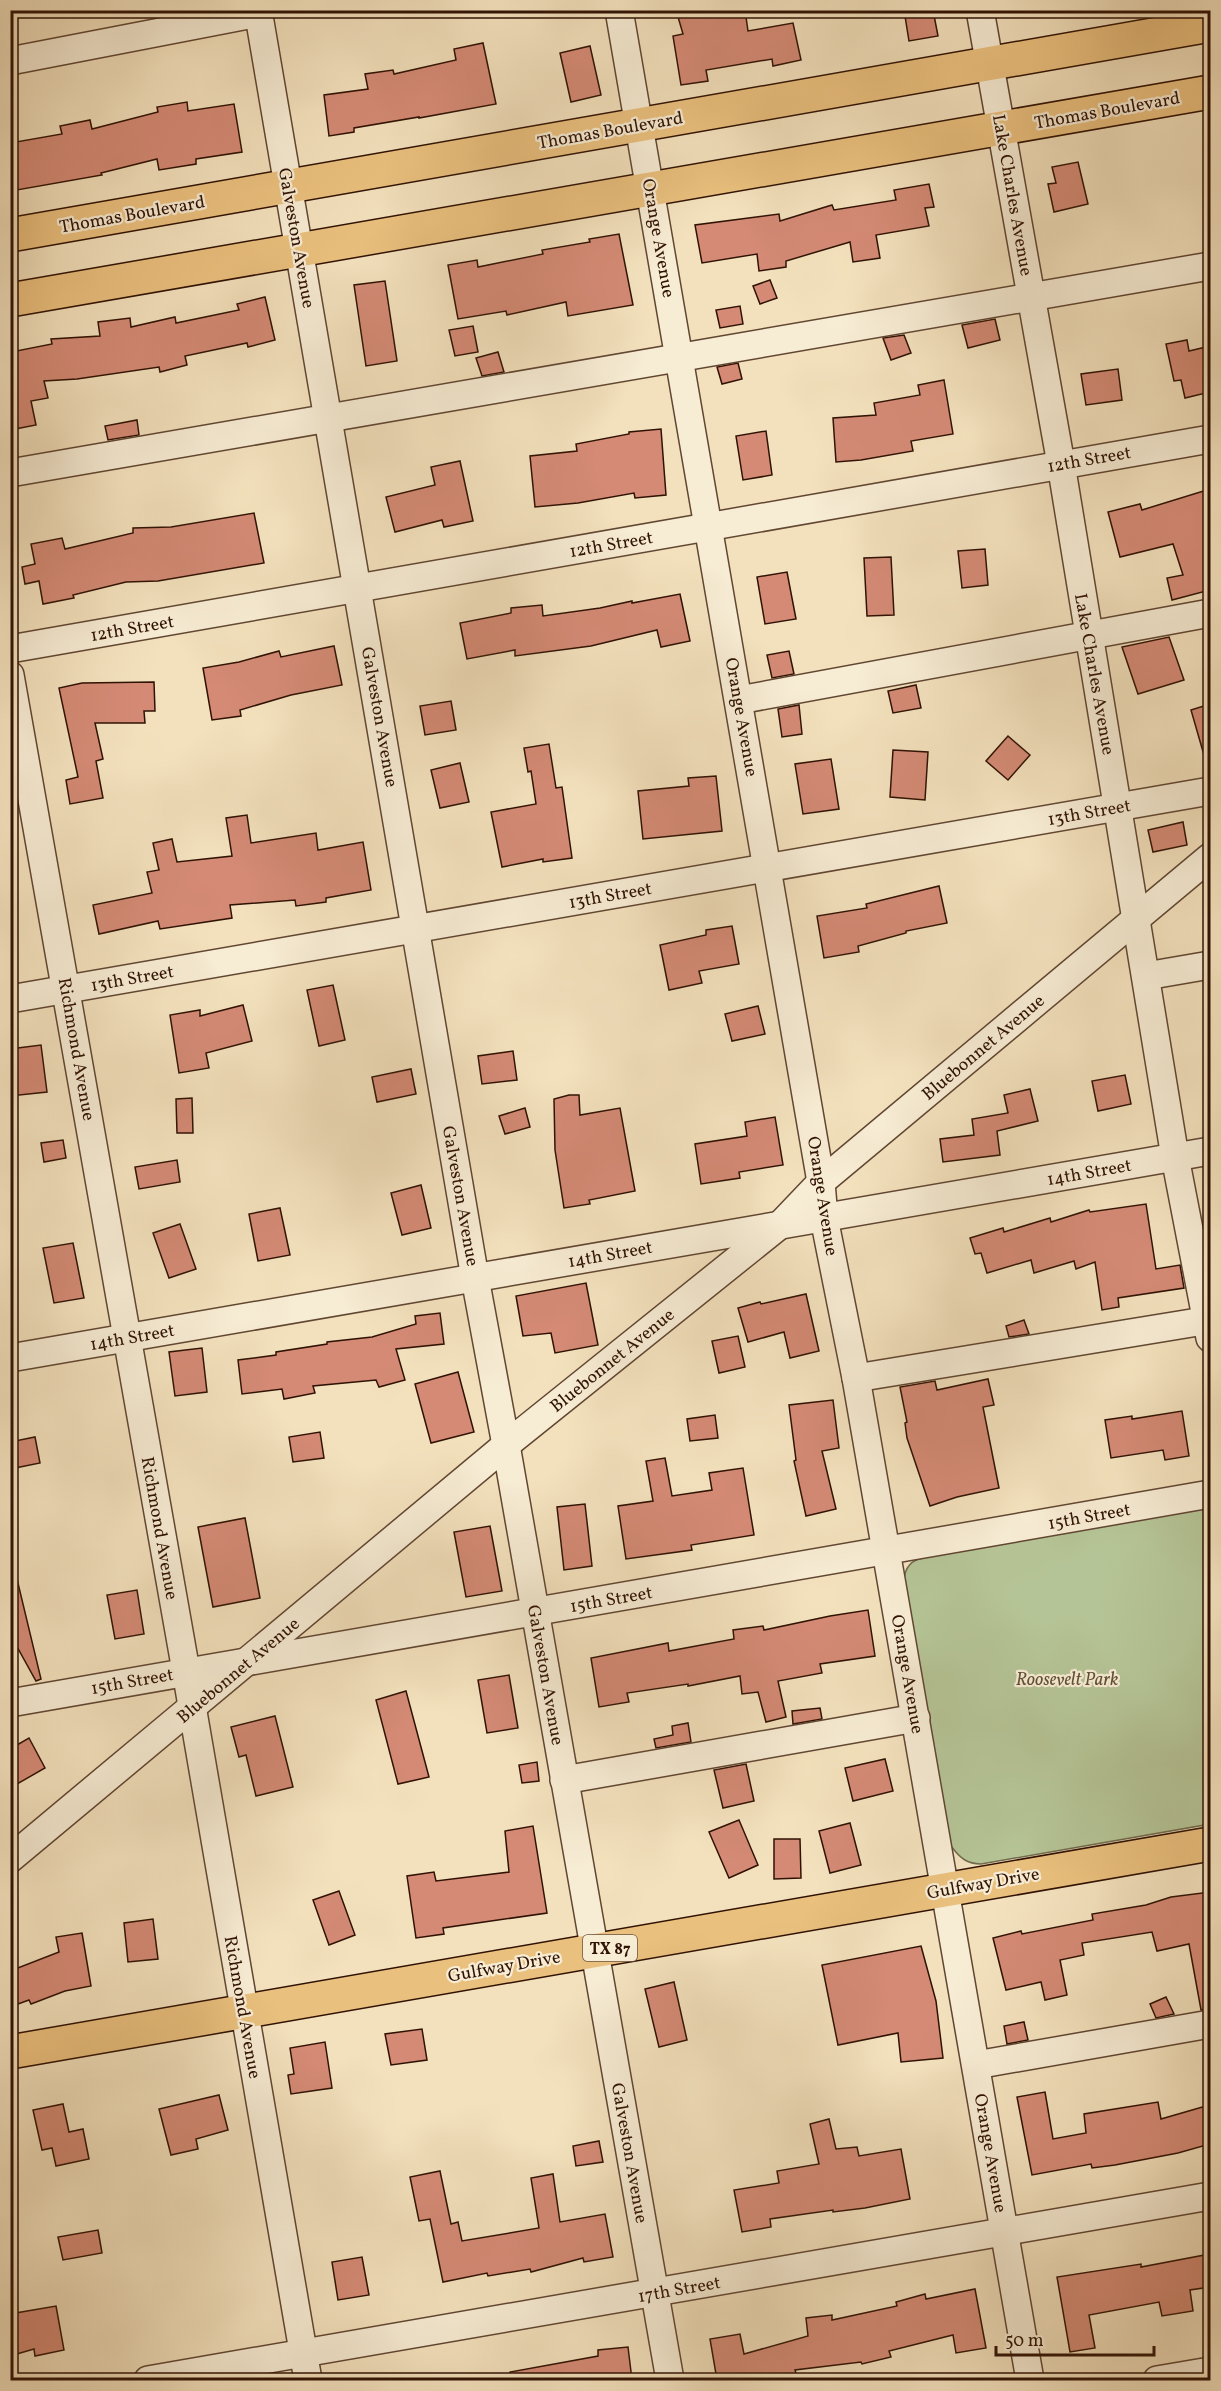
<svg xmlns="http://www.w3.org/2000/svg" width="1221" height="2391" font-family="Vollkorn,serif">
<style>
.green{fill:#b5c496;stroke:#726b4d;stroke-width:1.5}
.building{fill:#d48a75;stroke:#301204;stroke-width:1.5}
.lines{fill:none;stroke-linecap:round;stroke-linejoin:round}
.minor-casing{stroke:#614632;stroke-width:30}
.major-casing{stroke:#301204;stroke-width:36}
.minor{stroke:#f7ecd4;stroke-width:27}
.major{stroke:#eac07e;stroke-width:33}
.labels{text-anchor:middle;stroke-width:4.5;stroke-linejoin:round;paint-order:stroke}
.shield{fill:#f7ecd4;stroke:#6c5342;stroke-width:1.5}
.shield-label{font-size:16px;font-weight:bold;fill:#301204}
.street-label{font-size:18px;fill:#301204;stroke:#f7ecd4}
.park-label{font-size:18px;font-style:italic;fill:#5f5037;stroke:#f7ecd4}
</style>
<rect width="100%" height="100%" fill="#f3e1bd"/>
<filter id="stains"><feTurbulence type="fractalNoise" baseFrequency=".00333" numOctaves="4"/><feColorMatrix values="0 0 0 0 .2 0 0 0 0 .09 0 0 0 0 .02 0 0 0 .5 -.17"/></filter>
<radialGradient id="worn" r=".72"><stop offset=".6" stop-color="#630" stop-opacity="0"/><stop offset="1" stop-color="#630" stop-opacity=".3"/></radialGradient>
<path class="green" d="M1210 1507V1824L981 1864C967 1864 960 1858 951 1846L904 1580C905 1568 911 1560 923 1558Z"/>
<g class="building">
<polygon points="676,10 745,10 748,31 793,23 801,60 773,66 772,59 706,70 708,81 681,85 673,36 683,34"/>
<polygon points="904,10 933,10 938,36 909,41"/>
<polygon points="483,43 496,104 419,118 419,117 354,128 354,132 329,136 324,95 368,89 365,74 393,70 394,74 456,60 454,49"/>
<polygon points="590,46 601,95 571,102 560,53"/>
<polygon points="187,102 188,111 234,104 242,152 196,159 196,164 159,170 157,159 101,173 102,175 17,190 10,143 62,134 60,126 90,120 92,129 158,112 157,107"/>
<polygon points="1078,162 1088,204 1054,212 1048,184 1056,183 1052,167"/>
<polygon points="929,184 934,207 925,208 929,226 876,235 880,258 853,262 850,242 786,261 786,267 759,271 757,254 702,263 695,225 779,214 780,221 832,205 834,210 896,200 894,190"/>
<polygon points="619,234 633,305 568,316 566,302 507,315 506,311 458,319 448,265 477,260 478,267 543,254 542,250 590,242 589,239"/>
<polygon points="770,280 777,298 760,304 753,286"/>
<polygon points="385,281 397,361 366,366 354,285"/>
<polygon points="265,297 275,340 248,347 247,343 185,356 187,365 160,372 159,367 77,379 44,381 48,398 31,401 36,425 10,430 11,352 52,344 51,339 100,336 98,322 130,318 131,327 175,317 176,323 239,310 237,304"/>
<polygon points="740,306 743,324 720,328 716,310"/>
<polygon points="995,319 1000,340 968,348 962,325"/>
<polygon points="473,326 478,352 455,356 449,330"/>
<polygon points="904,335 911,353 891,360 883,338"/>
<polygon points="1187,340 1189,351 1206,347 1210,367 1210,392 1185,398 1181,380 1174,381 1166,344"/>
<polygon points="498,352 504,372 482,376 476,358"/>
<polygon points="738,363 742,379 722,384 717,367"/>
<polygon points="1118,369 1122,400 1086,405 1081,374"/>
<polygon points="944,380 953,434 911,441 913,451 861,460 836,462 833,418 876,415 874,403 920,395 918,385"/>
<polygon points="137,420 139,435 108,440 105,426"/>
<polygon points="661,429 666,495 635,498 634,493 578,503 535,507 530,456 577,451 576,444 629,434 629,432"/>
<polygon points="766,431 772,475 743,480 736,436"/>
<polygon points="460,461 473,521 444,527 442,520 395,532 386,497 435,485 431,467"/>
<polygon points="1210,489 1210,590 1172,600 1167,578 1183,575 1173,544 1120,557 1108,512 1140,504 1142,510"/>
<polygon points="254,513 264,563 158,581 126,582 73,595 74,598 43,604 39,581 25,584 22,567 35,564 31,544 62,538 65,549 133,533 133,528 171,527"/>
<polygon points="985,549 988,585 962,588 958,551"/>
<polygon points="891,557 894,615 867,616 864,558"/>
<polygon points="787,572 796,619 765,624 757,577"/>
<polygon points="680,594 690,641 661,647 657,630 591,646 515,656 515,650 467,659 460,623 511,613 511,608 542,605 543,616 600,608 632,601 632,603"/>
<polygon points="1169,637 1184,680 1138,694 1122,647"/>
<polygon points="334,646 342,685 291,695 240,710 241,716 212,720 203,668 239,662 279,651 281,657"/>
<polygon points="789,651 794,674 772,678 767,655"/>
<polygon points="154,682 155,711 144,711 145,723 95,723 103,759 96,761 103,798 70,804 66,780 78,777 59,688 82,683"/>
<polygon points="916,685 921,708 893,713 888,691"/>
<polygon points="451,701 456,730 425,735 420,706"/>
<polygon points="1210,704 1210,761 1206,762 1191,710"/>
<polygon points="799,705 802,734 782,737 778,709"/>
<polygon points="1008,736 1030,755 1008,780 986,761"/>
<polygon points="549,744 556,788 562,787 572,858 543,862 543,859 502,867 491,812 536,804 531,771 528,772 524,748"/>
<polygon points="893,750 928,752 925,800 890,797"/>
<polygon points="831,759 839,809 803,814 795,764"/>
<polygon points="460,763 469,802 440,808 431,770"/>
<polygon points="716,776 722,831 643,839 638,791 689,786 688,778"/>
<polygon points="247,815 251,843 316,833 318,850 363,842 371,890 326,898 326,902 296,906 295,900 230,905 232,918 160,929 158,921 99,934 93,905 152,893 147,872 159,870 153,843 172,839 177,862 232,856 226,818"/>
<polygon points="1183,822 1187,845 1153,852 1148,830"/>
<polygon points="939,886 947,923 906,931 906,933 858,946 859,952 824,958 817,916 867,908 866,904"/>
<polygon points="732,926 739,964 699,971 702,983 669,990 660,945 706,935 706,930"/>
<polygon points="333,985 345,1040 319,1046 307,990"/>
<polygon points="243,1005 252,1041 206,1053 209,1068 179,1073 170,1015 200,1010 200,1016"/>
<polygon points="758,1006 765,1034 732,1041 725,1014"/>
<polygon points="41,1045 47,1092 10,1096 10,1049"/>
<polygon points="513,1051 517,1080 482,1084 478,1056"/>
<polygon points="411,1069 416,1094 377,1102 372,1077"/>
<polygon points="1125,1075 1131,1104 1098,1111 1092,1081"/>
<polygon points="1030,1089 1038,1121 997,1131 1000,1155 943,1162 940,1139 974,1135 972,1119 1008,1113 1004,1095"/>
<polygon points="569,1095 579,1095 580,1115 620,1108 635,1191 589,1200 590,1204 564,1208 555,1150 554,1099"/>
<polygon points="192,1098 193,1133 177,1133 176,1099"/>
<polygon points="525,1108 530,1127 505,1134 499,1116"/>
<polygon points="775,1117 783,1165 739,1172 740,1178 701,1184 695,1144 747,1136 745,1122"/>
<polygon points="63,1140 66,1158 44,1162 41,1143"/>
<polygon points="177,1160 180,1182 139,1189 135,1167"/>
<polygon points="421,1185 431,1228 402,1235 391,1193"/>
<polygon points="1146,1204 1156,1269 1180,1265 1184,1288 1118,1298 1119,1307 1102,1310 1095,1262 1076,1269 1074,1261 1034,1273 1031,1260 987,1273 981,1253 975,1254 970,1238 1003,1228 1004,1232 1050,1218 1051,1222 1089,1210 1090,1212"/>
<polygon points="280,1208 290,1255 258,1261 249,1214"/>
<polygon points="180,1224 196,1269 169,1278 153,1233"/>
<polygon points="73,1243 84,1298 54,1303 43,1248"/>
<polygon points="586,1283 598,1345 555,1353 551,1333 523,1336 516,1296"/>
<polygon points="806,1294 819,1351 790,1358 784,1332 748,1342 738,1308 760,1302 761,1304"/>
<polygon points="440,1313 444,1344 396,1349 405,1380 379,1387 376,1380 313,1386 315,1393 284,1399 282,1389 242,1394 238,1360 276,1355 276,1352 327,1344 327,1342 372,1337 416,1324 415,1316"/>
<polygon points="1024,1320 1029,1334 1009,1337 1006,1326"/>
<polygon points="738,1336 745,1367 719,1373 712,1341"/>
<polygon points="202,1348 207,1392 175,1396 169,1352"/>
<polygon points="458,1372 474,1432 431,1443 415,1384"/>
<polygon points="988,1379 994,1405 983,1407 999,1488 957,1497 930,1506 907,1438 905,1423 907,1422 900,1387 935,1381 937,1390"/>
<polygon points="833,1400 839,1448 822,1451 836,1509 806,1516 794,1461 796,1460 789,1405"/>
<polygon points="1182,1411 1189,1456 1165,1460 1163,1450 1111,1458 1105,1420 1132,1416 1132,1419"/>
<polygon points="715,1415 718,1438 690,1441 687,1419"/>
<polygon points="320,1432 324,1458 293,1462 289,1437"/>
<polygon points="35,1437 40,1463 10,1469 10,1442"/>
<polygon points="665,1458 672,1496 712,1490 709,1473 743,1468 754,1535 691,1545 692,1550 626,1559 618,1506 653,1501 646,1461"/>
<polygon points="585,1504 592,1566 564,1570 557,1507"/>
<polygon points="245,1518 260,1598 213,1607 198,1527"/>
<polygon points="490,1526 502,1591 466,1597 454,1532"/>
<polygon points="10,1579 17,1579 41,1679 36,1681 10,1634"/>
<polygon points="137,1590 144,1634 115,1639 107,1595"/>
<polygon points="868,1610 875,1656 820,1664 822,1673 778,1681 786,1717 766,1722 758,1692 742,1694 740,1676 688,1686 688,1684 627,1693 629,1702 599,1707 591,1658 668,1643 669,1651 734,1639 733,1630 763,1626 764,1630 830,1616"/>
<polygon points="509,1675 518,1728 487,1733 478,1680"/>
<polygon points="406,1691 429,1777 398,1784 376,1700"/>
<polygon points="820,1708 822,1719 793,1724 792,1711"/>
<polygon points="275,1716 293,1787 256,1796 246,1755 239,1757 231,1727"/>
<polygon points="688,1723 691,1742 656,1748 654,1739 673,1735 672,1726"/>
<polygon points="29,1738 45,1768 10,1788 10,1749"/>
<polygon points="885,1759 893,1791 853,1801 845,1768"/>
<polygon points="537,1762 539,1781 522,1783 519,1765"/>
<polygon points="746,1764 754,1801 723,1808 714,1770"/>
<polygon points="739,1820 758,1865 729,1878 709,1832"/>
<polygon points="850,1823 861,1865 830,1873 819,1831"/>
<polygon points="533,1826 547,1913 443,1928 444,1934 416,1938 407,1876 434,1872 436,1881 509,1872 505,1831"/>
<polygon points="774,1839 800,1839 801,1878 774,1879"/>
<polygon points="339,1891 355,1935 329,1945 313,1900"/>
<polygon points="1210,1892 1210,2009 1201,2010 1189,1944 1157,1951 1152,1932 1082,1943 1084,1955 1060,1960 1067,1995 1045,2000 1041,1982 1006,1990 993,1938 1021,1931 1022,1934 1093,1920 1092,1914 1146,1905 1171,1897"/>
<polygon points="153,1919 158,1959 128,1962 124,1923"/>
<polygon points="82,1933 91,1986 65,1991 31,2004 29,2000 10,2007 10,1971 59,1952 56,1937"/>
<polygon points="921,1946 936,2001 943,2058 901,2062 898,2033 838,2045 822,1965"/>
<polygon points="674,1982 687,2040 659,2047 645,1989"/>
<polygon points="1166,1997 1174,2014 1156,2018 1150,2004"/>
<polygon points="1024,2022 1028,2040 1007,2044 1004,2026"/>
<polygon points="422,2029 427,2060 391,2065 385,2034"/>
<polygon points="325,2042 332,2088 291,2094 288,2075 294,2074 290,2048"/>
<polygon points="1045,2092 1053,2139 1086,2133 1084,2114 1158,2102 1161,2119 1206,2106 1210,2123 1210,2144 1178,2153 1115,2165 1092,2168 1091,2164 1032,2175 1017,2097"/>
<polygon points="219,2095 228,2130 196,2139 198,2149 171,2155 159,2109"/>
<polygon points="63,2104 69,2132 83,2129 89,2159 56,2166 52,2148 42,2150 33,2110"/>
<polygon points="829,2119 836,2149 857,2147 859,2156 901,2149 910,2199 865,2208 833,2212 833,2210 770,2219 771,2227 742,2232 734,2190 779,2183 777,2171 819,2164 810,2124"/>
<polygon points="599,2141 603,2162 576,2166 573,2146"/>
<polygon points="440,2171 451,2224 458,2222 462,2241 539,2228 531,2178 553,2174 560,2222 605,2214 613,2257 584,2262 583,2258 531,2272 530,2269 488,2276 487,2273 443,2282 430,2219 419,2221 410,2177"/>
<polygon points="98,2230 102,2253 63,2260 58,2237"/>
<polygon points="1210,2254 1210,2287 1190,2290 1193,2311 1162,2316 1159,2302 1089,2315 1095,2348 1070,2352 1057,2277 1141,2264 1141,2267"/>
<polygon points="362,2257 369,2295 338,2300 332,2262"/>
<polygon points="975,2289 986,2348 956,2353 953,2335 889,2351 891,2357 862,2364 861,2362 795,2370 798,2380 762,2380 760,2375 717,2380 710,2339 740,2334 744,2354 808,2336 806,2318 832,2315 832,2320 897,2306 896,2302 925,2294 926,2299"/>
<polygon points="56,2306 64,2350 35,2356 34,2349 10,2356 10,2314"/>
<polygon points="628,2347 632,2380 511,2380 510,2372 598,2356 598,2350"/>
</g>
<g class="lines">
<g class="minor-casing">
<g id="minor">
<polyline points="258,10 475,1278 506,1445 670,2380"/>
<polyline points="619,10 821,1182 824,1218 856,1378 1030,2380"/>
<polyline points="980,10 1061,464 1175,1157 1210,1338"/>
<polyline points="10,61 259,13"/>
<polyline points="10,473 1210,266"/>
<polyline points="10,649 1210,439"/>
<polyline points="10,675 186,1671 308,2380"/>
<polyline points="739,700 1210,613"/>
<polyline points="1146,976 1210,965"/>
<polyline points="10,999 1210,791"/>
<polyline points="10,1358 1210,1151"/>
<polyline points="856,1378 1210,1320"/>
<polyline points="10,1703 1210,1494"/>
<polyline points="564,1780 916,1718"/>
<polyline points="10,1859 506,1445 780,1225 821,1182 1210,857"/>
<polyline points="976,2065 1210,2024"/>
<polyline points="148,2380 1210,2196"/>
<polyline points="1157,2380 1210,2371"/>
</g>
</g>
<g class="major-casing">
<g id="major">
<polyline points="10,235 1210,25"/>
<polyline points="10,300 1210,92"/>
<polyline points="10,2052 1210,1844"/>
</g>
</g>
<use href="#minor" class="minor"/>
<use href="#major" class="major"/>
</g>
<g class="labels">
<rect class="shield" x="583" y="1935" width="54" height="26" rx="4.5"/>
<g class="shield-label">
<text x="610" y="1954">TX 87</text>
</g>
<g class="street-label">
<text transform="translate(1107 110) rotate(-10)" y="6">Thomas Boulevard</text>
<text transform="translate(610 130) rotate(-10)" y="6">Thomas Boulevard</text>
<text transform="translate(1013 195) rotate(80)" y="6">Lake Charles Avenue</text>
<text transform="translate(132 214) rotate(-10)" y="6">Thomas Boulevard</text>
<text transform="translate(297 238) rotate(80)" y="6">Galveston Avenue</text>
<text transform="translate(659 238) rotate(80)" y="6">Orange Avenue</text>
<text transform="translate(1089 459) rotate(-10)" y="6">12th Street</text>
<text transform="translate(611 544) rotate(-10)" y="6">12th Street</text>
<text transform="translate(132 628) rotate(-10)" y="6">12th Street</text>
<text transform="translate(1095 674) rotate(80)" y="6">Lake Charles Avenue</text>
<text transform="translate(380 717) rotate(80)" y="6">Galveston Avenue</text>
<text transform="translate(742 717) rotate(80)" y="6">Orange Avenue</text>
<text transform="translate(1089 812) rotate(-10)" y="6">13th Street</text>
<text transform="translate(610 895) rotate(-10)" y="6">13th Street</text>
<text transform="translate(132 978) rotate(-10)" y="6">13th Street</text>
<text transform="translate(983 1047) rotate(-40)" y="6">Bluebonnet Avenue</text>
<text transform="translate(77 1049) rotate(80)" y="6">Richmond Avenue</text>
<text transform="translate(1089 1172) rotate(-10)" y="6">14th Street</text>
<text transform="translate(461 1196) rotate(80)" y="6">Galveston Avenue</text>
<text transform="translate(823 1196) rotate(81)" y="6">Orange Avenue</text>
<text transform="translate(610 1254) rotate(-10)" y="6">14th Street</text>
<text transform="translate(132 1337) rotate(-10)" y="6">14th Street</text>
<text transform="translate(612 1360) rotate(-39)" y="6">Bluebonnet Avenue</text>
<text transform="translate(1089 1516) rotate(-10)" y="6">15th Street</text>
<text transform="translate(160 1528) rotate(80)" y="6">Richmond Avenue</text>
<text transform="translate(611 1599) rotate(-10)" y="6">15th Street</text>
<text transform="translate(238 1670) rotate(-40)" y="6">Bluebonnet Avenue</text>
<text transform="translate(908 1674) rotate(80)" y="6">Orange Avenue</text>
<text transform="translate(546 1675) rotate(80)" y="6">Galveston Avenue</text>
<text transform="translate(132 1681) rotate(-10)" y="6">15th Street</text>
<text transform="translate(983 1883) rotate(-10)" y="6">Gulfway Drive</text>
<text transform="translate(504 1966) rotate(-10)" y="6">Gulfway Drive</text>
<text transform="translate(243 2007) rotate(80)" y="6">Richmond Avenue</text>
<text transform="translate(630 2153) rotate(80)" y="6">Galveston Avenue</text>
<text transform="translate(991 2153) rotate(80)" y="6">Orange Avenue</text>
<text transform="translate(679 2289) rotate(-10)" y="6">17th Street</text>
</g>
<g class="park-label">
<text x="1067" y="1685">Roosevelt Park</text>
</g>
</g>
<rect width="1221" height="2391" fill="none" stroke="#f3e1bd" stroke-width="36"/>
<rect x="12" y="12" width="1197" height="2367" fill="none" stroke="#301204" stroke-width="3"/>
<rect x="18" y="18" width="1185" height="2355" fill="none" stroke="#301204" stroke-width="1.5"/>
<path d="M996 2346v9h158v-9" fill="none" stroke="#301204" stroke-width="3"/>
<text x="1005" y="2346" font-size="18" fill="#301204" stroke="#f7ecd4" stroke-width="4.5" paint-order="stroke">50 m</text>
<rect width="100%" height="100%" filter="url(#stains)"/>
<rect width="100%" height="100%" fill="url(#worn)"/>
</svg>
